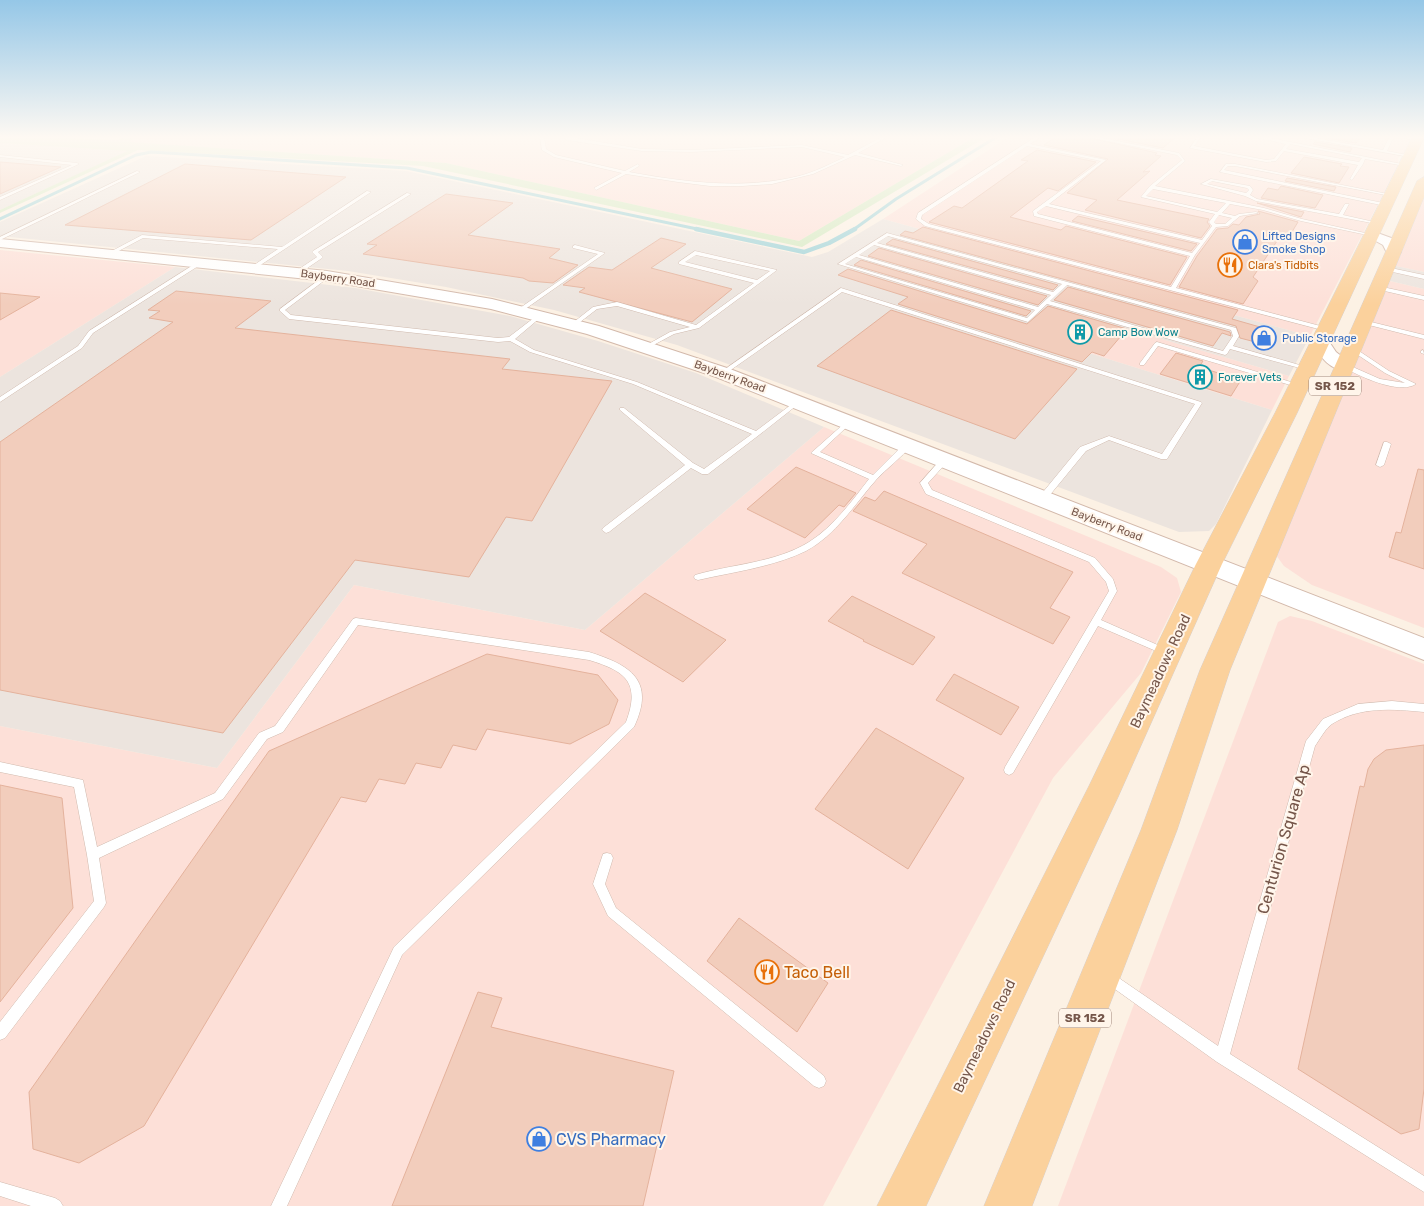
<svg xmlns="http://www.w3.org/2000/svg" width="1424" height="1206" font-family="Rubik,sans-serif">
<style>
.commercial{fill:#fde0d8}
.industrial{fill:#ece4de}
.green{fill:#d5eac2}
.lines{fill:none;stroke-linecap:round;stroke-linejoin:round}
.stream-far1{stroke:#9fd3d8;stroke-width:3}
.stream{stroke:#9fd3d8;stroke-width:4.5}
.building{fill:#f2cdbc;stroke:#e4b29c}
.lane-casing{stroke:#d0baae;stroke-width:1}
.secondary-casing{stroke:#d3b9ab;stroke-width:2}
.primary-casing{stroke:#d8d0cc;stroke-width:1}
.lane{fill:#fff;fill-rule:evenodd}
.secondary{fill:#fff;fill-rule:evenodd}
.primary{fill:#fbd19c;fill-rule:evenodd}
.labels{text-anchor:middle;stroke-width:4;stroke-linejoin:round;paint-order:stroke}
.far-shop-label{font-size:11px;fill:#366cbe;stroke:#fff5ea;text-anchor:start}
.far-food-label{font-size:11px;fill:#c56008;stroke:#fff5ea;text-anchor:start}
.far-street-label{font-size:11px;fill:#75564a;stroke:#fff5ea}
.far-culture-label{font-size:11px;fill:#0d838f;stroke:#fff5ea;text-anchor:start}
.shield{fill:#fff5ea;stroke:#9e867a;stroke-width:1}
.shield-label{font-size:12px;font-weight:bold;fill:#75564a}
.street-label{font-size:14px;fill:#75564a;stroke:#fff5ea}
.near-street-label{font-size:16px;fill:#75564a;stroke:#fff5ea}
.near-food-label{font-size:16px;fill:#c56008;stroke:#fff5ea;text-anchor:start}
.near-shop-label{font-size:16px;fill:#366cbe;stroke:#fff5ea;text-anchor:start}
</style>
<rect width="100%" height="100%" fill="#fcf1e4"/>
<g class="commercial">
<polygon points="138,136 976,136 799,241 446,163 128,142"/>
<polygon points="1010,136 1412,136 1404,153 1398,158 1398,165 1310,336 883,219"/>
<polygon points="1424,197 1424,272 1396,266"/>
<polygon points="0,250 175,267 0,377"/>
<polygon points="1390,281 1424,289 1424,628 1312,585 1284,566 1276,555"/>
<polygon points="1058,309 1289,376 1272,410 1031,335"/>
<polygon points="824,427 1161,567 1177,578 1181,592 1141,673 1053,778 823,1206 0,1206 0,726 217,768 354,585 585,630"/>
<polygon points="1290,616 1312,621 1424,664 1424,1206 1058,1206 1278,622"/>
</g>
<g class="industrial">
<polygon points="0,143 128,151 0,210"/>
<polygon points="146,156 406,171 812,257 828,252 883,219 1310,336 1289,376 1058,309 1031,335 1272,410 1216,524 1209,531 1179,532 677,345 554,310 446,287 348,271 0,236 0,222"/>
<polygon points="1396,266 1424,272 1424,289 1390,281"/>
<polygon points="175,267 355,288 510,316 598,341 696,373 824,427 585,630 354,585 217,768 0,726 0,377"/>
</g>
<polygon class="green" points="0,136 118,140 126,136 138,136 129,142 446,163 799,241 976,136 988,136 802,247 423,166 138,150 0,213 0,210 127,151 0,143"/>
<g class="lines">
<g class="stream-far1">
<polyline points="0,219 136,155 151,152 407,168 702,230"/>
<polyline points="853,230 896,199 998,136"/>
</g>
<polyline class="stream" points="696,229 804,252 829,243 855,229"/>
</g>
<g class="building">
<polygon points="1057,136 1081,136 1157,153 1155,155 1161,156 1143,172 1150,171 1117,200 1209,219 1207,222 1210,226 1201,238 1085,210 1097,200 1067,193 1108,159 1044,145"/>
<polygon points="1103,136 1177,136 1163,148"/>
<polygon points="1344,136 1359,139 1356,143 1319,137"/>
<polygon points="1315,142 1352,148 1350,152 1313,144"/>
<polygon points="1037,150 1096,162 1058,191 1048,188 1010,217 1061,230 1066,226 1187,257 1170,285 929,222 954,206 962,208 1028,161 1021,160"/>
<polygon points="1304,157 1342,164 1340,166 1349,167 1339,183 1291,173"/>
<polygon points="0,162 61,167 0,194"/>
<polygon points="185,164 346,177 251,240 65,225"/>
<polygon points="1287,178 1336,187 1334,191 1285,181"/>
<polygon points="1281,186 1323,195 1315,208 1261,198 1268,188 1278,190"/>
<polygon points="446,194 513,203 468,235 560,249 549,258 578,265 553,283 529,281 523,278 363,254 377,245 367,244"/>
<polygon points="1257,203 1304,212 1301,217"/>
<polygon points="1258,211 1298,222 1287,240 1277,241 1253,277 1258,281 1243,304 1179,287 1197,256 1217,229 1228,228 1233,224 1239,225 1246,217 1260,214"/>
<polygon points="1078,216 1197,244 1191,251 1072,221"/>
<polygon points="923,227 1238,310 1232,319 1267,329 1263,344 1240,338 1236,326 900,235 905,231 913,233"/>
<polygon points="661,238 686,244 651,268 732,289 692,322 579,292 585,288 563,285 589,267 612,270"/>
<polygon points="893,239 1058,285 1053,290 886,244"/>
<polygon points="879,248 1047,296 1038,305 868,256"/>
<polygon points="861,260 1031,311 1026,316 854,265"/>
<polygon points="848,269 1027,324 1048,306 1127,329 1104,356 1092,352 1082,362 898,304 908,297 838,275"/>
<polygon points="1068,287 1230,332 1231,336 1222,333 1213,346 1054,300"/>
<polygon points="176,291 271,301 235,328 510,359 502,369 612,381 532,521 506,517 469,577 355,560 223,733 0,690 0,442 173,322 149,318 160,311 148,310"/>
<polygon points="0,293 40,297 0,320"/>
<polygon points="891,310 1077,369 1015,439 817,366"/>
<polygon points="1176,353 1203,361 1199,367 1241,380 1231,396 1160,374"/>
<polygon points="796,467 856,493 844,507 839,505 805,538 747,509"/>
<polygon points="1418,469 1424,470 1424,569 1389,557 1396,532 1401,533"/>
<polygon points="884,491 1073,572 1050,608 1070,617 1053,644 902,573 927,544 853,511 865,497 875,501"/>
<polygon points="645,593 726,640 683,682 600,631"/>
<polygon points="852,596 935,637 913,665 863,641 864,640 828,621"/>
<polygon points="487,654 598,675 618,700 609,724 570,744 487,729 476,750 453,745 441,768 416,763 405,784 379,779 366,802 341,797 144,1126 79,1163 33,1149 29,1092 269,751"/>
<polygon points="954,674 1019,707 1001,735 936,700"/>
<polygon points="876,728 964,778 908,869 815,809"/>
<polygon points="1424,745 1424,1089 1419,1129 1401,1134 1298,1069 1360,786 1364,787 1368,769 1374,759 1386,750"/>
<polygon points="0,785 62,798 73,908 0,1002"/>
<polygon points="739,918 828,983 797,1032 707,961"/>
<polygon points="478,992 502,998 491,1027 674,1071 643,1206 392,1206"/>
</g>
<g class="lines">
<g class="lane-casing">
<g id="lane">
<path d="M540 136H544L546 149 556 155 625 171 638 164 639 166 629 172C684 182 743 190 799 176 815 172 830 164 845 157L802 147 691 152 642 151 566 140 563 136 642 149 691 150 802 145 848 155 884 136H889L858 153 903 165 901 166 855 155 813 174 772 184 742 186H710L678 182 626 174 596 190 594 188 622 173 554 157 542 150Z"/>
<path d="M1037 136H1042L1030 144 1106 160 1049 204 1202 240 1212 226 1209 222 1215 214 1141 197 1150 186 1182 160 1177 155 1083 136H1092L1179 153 1185 161 1155 186 1264 208 1302 219 1374 235 1372 236 1301 221 1263 210 1230 204 1222 213 1235 216 1239 214 1256 212 1258 213 1240 216 1228 226 1216 227 1195 255 1176 288 1328 328 1329 329 1326 331 925 226 916 219 918 213ZM1027 146 1101 161 1033 211 1034 216 1190 256 1171 287 929 224 921 219 922 215ZM1153 189 1226 203 1217 212 1146 196ZM1046 206 1200 243 1192 253 1038 214 1037 212ZM1219 215 1232 218 1225 224H1216L1214 222Z"/>
<path d="M1198 136H1202L1194 146 1266 160 1274 159 1286 144 1250 136H1260L1407 165 1405 166 1365 159 1363 164 1352 180 1350 179 1358 165 1284 151 1276 161 1266 162 1190 148ZM1290 144 1362 158 1359 162 1286 149Z"/>
<polygon points="1294,136 1304,136 1383,150 1390,136 1394,136 1387,151 1412,156 1410,157"/>
<polygon points="1396,136 1405,136 1420,140 1418,141"/>
<polygon points="0,155 77,163 79,164 0,200 0,197 72,165 0,157"/>
<polygon points="1226,164 1235,164 1393,195 1391,196 1235,166 1228,166 1224,170 1388,204 1388,205 1386,206 1220,172"/>
<polygon points="137,171 140,172 0,240 0,237"/>
<path d="M1211 179 1250 186 1253 190 1250 195 1257 199 1339 214 1345 204H1349L1343 215 1379 223 1377 224 1256 201 1245 196 1201 184ZM1212 181 1247 188 1249 190 1246 193 1207 184Z"/>
<polygon points="367,191 371,192 253,270 251,269 251,267 278,249 143,238 113,254 108,253 142,235 282,247"/>
<polygon points="407,193 411,194 318,252 323,257 322,258 300,273 296,273 296,271 317,257 312,252 313,251"/>
<path d="M887 233 1236 328 1239 336 1233 346 1310 368 1307 370 1230 349 1227 354 1225 355 1047 304 1028 322 838 264ZM888 236 1062 284 1053 292 877 243ZM874 245 1051 295 1038 307 859 255ZM856 257 1035 310 1027 318 845 264ZM1067 285 1231 330 1233 336 1223 351 1050 301Z"/>
<polygon points="575,245 605,253 521,312 517,312 517,310 598,254 573,248 573,246"/>
<path d="M695 251 777 270 699 328 674 334 648 348 643 347 670 332 690 327 617 306 597 309 575 326 570 325 593 307 617 302 696 325 754 283 679 264V262ZM696 255 770 271 757 280 685 262Z"/>
<polygon points="198,262 203,263 93,333 82,348 0,402 0,397 78,346 89,331"/>
<polygon points="1386,267 1424,275 1424,279 1384,270 1383,269"/>
<polygon points="327,274 329,275 329,277 285,310 291,315 498,338 509,337 539,314 541,315 541,317 515,339 534,350 637,382 756,431 796,401 800,401 801,402 759,435 708,474 702,474 691,468 609,532 606,533 602,530 603,528 685,465 620,410 620,408 624,408 693,463 704,469 752,434 633,384 530,352 510,341 498,342 289,319 280,311 280,309"/>
<polygon points="1378,286 1424,296 1424,300 1376,289 1375,288"/>
<polygon points="841,288 1201,402 1202,403 1167,459 1161,459 1109,440 1086,451 1045,501 1039,501 1038,499 1039,497 1080,447 1109,436 1162,454 1195,404 842,292 725,374 721,374 721,372"/>
<polygon points="1363,320 1424,335 1424,339 1361,323 1361,321"/>
<polygon points="1157,342 1301,385 1302,386 1301,387 1297,387 1158,346 1144,365 1140,365 1140,363 1155,343"/>
<path d="M1349 347H1353L1389 371 1416 384C1399 395 1358 376 1342 366V364H1346L1380 379 1405 383 1385 373 1349 349Z"/>
<polygon points="1423,350 1424,354 1421,353 1421,351"/>
<path d="M849 420 852 422 851 423 820 452 873 475 905 443H911L912 445C901 458 887 468 876 480 854 505 836 535 806 551 773 567 733 572 698 580L695 579 694 577 695 575C732 564 775 563 809 542 833 527 852 501 869 479L811 453 847 421Z"/>
<polygon points="1384,442 1387,442 1391,444 1384,465 1380,467 1376,465"/>
<polygon points="942,458 948,458 949,460 928,483 932,490 1095,558 1113,579 1117,591 1101,620 1169,650 1171,652 1169,654 1163,654 1098,626 1013,773 1009,775 1005,773 1004,770 1005,767 1109,591 1106,582 1089,562 926,494 920,483"/>
<path d="M356 618 589 652C630 665 656 680 634 727L402 955 287 1206H271L394 947 626 722C641 682 625 671 589 660L358 625 283 732 267 739 223 799 99 858 106 903 104 907 5 1038 0 1040V1022L94 901 87 855 74 787 0 772V762L83 780 97 847 215 793 259 733 275 726 353 619Z"/>
<path d="M1392 701 1424 704V712C1393 709 1360 706 1332 724 1325 729 1320 739 1315 746L1230 1054 1424 1176V1192L1217 1062 1105 982 1103 978 1105 974 1109 972 1113 974 1218 1046 1306 741 1323 719 1358 704Z"/>
<polygon points="607,853 611,854 613,858 605,884 616,908 824,1076 826,1081 824,1086 819,1088 814,1086 608,916 593,884 603,854"/>
<polygon points="0,1182 55,1198 60,1201 63,1206 31,1206 0,1196"/>
</g>
</g>
<g class="secondary-casing">
<g id="secondary">
<polygon points="1372,231 1394,239 1401,252 1398,255 1388,255 1383,245 1365,235 1367,232"/>
<polygon points="0,239 327,271 492,299 599,326 730,369 1424,638 1424,660 716,377 587,334 491,309 327,281 0,247"/>
<path d="M1320 336 1326 337 1336 352 1353 365 1351 369C1331 374 1320 356 1311 341L1314 337Z"/>
</g>
</g>
<g class="primary-casing">
<g id="primary">
<polygon points="1413,136 1424,136 1424,138 1297,413 1222,564 1118,797 926,1206 877,1206 1089,786 1196,564 1275,413"/>
<polygon points="1424,177 1424,197 1230,670 1177,830 1032,1206 984,1206 1141,830 1200,670 1417,181"/>
</g>
</g>
<use href="#lane" class="lane"/>
<use href="#secondary" class="secondary"/>
<use href="#primary" class="primary"/>
</g>
<linearGradient id="sky" x2="0" y2="1"><stop stop-color="#95c7e7"/><stop offset="0.45" stop-color="#fef9f3"/><stop offset="1" stop-color="#fef9f3" stop-opacity="0"/></linearGradient>
<rect width="1424" height="305" fill="url(#sky)"/>
<defs>
<g id="shop-ring" transform="scale(1.25)"><circle r="9.5" fill="#fff5ea" stroke="#3f7fe0" stroke-width="1.5"/><path d="M-5-2.5h2.3a2.7 3.5 0 0 1 5.4 0H5L5.5 6h-11ZM-1.5-2.5h3a1.5 2.3 0 0 0-3 0Z" fill="#3f7fe0"/></g>
<g id="restaurant-ring" transform="scale(1.25)"><circle r="9.5" fill="#fff5ea" stroke="#e8710a" stroke-width="1.5"/><path d="M-5-6h1v4h1v-4h1v4h1v-4h1v5L-1.5 .5V6h-2V.5L-5-1ZM5-6V6H3V1.5H1.5Q1.5-4 5-6Z" fill="#e8710a"/></g>
<g id="building-ring" transform="scale(1.25)"><circle r="9.5" fill="#fff5ea" stroke="#0f9aa8" stroke-width="1.5"/><path d="M-4-6H4V6H1V3H-1V6H-4ZM-2.5-4.3h1.7v1.8h-1.7ZM.8-4.3h1.7v1.8H.8ZM-2.5-1h1.7V.8h-1.7ZM.8-1h1.7V.8H.8Z" fill="#0f9aa8"/></g>
</defs>
<g fill-rule="evenodd">
<use href="#shop-ring" x="1245" y="242"/>
<use href="#restaurant-ring" x="1230" y="265"/>
<use href="#building-ring" x="1080" y="332"/>
<use href="#shop-ring" x="1264" y="338"/>
<use href="#building-ring" x="1200" y="377"/>
<use href="#restaurant-ring" x="767" y="972"/>
<use href="#shop-ring" x="539" y="1139"/>
</g>
<g class="labels">
<g class="far-shop-label">
<text x="1262" y="240">Lifted Designs<tspan x="1262" dy="13">Smoke Shop</tspan></text>
<text x="1282" y="342">Public Storage</text>
</g>
<g class="far-food-label">
<text x="1248" y="269">Clara's Tidbits</text>
</g>
<g class="far-street-label">
<text transform="translate(338 278) rotate(8)" y="4">Bayberry Road</text>
<text transform="translate(730 376) rotate(20)" y="4">Bayberry Road</text>
<text transform="translate(1107 524) rotate(21)" y="4">Bayberry Road</text>
</g>
<g class="far-culture-label">
<text x="1098" y="336">Camp Bow Wow</text>
<text x="1218" y="381">Forever Vets</text>
</g>
<g class="shield">
<rect x="1309" y="376.5" width="52" height="19" rx="4"/>
<rect x="1059" y="1008.5" width="52" height="19" rx="4"/>
</g>
<g class="shield-label">
<text x="1335" y="390">SR 152</text>
<text x="1085" y="1022">SR 152</text>
</g>
<g class="street-label">
<text transform="translate(1160 671) rotate(-65)" y="5">Baymeadows Road</text>
<text transform="translate(984 1036) rotate(-64)" y="5">Baymeadows Road</text>
</g>
<g class="near-street-label">
<text transform="translate(1283 839) rotate(-74)" y="6">Centurion Square Ap</text>
</g>
<g class="near-food-label">
<text x="784" y="978">Taco Bell</text>
</g>
<g class="near-shop-label">
<text x="556" y="1145">CVS Pharmacy</text>
</g>
</g>
</svg>
